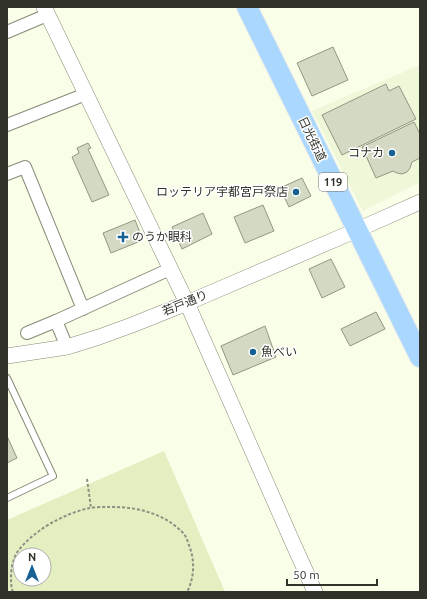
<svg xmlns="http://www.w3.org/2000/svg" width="427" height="599" font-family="Ubuntu,'Noto Sans JP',sans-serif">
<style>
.built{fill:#eff7d9}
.green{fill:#e3eec1;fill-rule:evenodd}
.building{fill:#d4d9c4;stroke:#929783}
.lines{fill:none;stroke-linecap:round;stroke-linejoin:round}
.service-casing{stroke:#868b78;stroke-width:8}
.minor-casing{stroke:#868b78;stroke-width:14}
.tertiary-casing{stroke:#868b78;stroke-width:16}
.trunk-casing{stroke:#eaebea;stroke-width:22}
.path{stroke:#8c9081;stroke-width:2;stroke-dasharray:3 2;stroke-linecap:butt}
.service{stroke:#fff;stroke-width:6}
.minor{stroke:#fff;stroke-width:12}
.tertiary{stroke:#fff;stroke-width:15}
.trunk{stroke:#aad7fe;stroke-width:20}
.poi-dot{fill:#176093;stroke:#fff;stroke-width:1.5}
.labels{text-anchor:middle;stroke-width:3;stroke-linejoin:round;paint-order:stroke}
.shield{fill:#fff;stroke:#6f706b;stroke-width:1}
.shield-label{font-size:11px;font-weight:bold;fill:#31332b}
.street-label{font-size:12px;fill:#31332b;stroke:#fff}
.poi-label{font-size:12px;fill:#31332b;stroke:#fff;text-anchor:end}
</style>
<rect width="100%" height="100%" fill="#f8fee8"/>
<polygon class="built" points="420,65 420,182 363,211 312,111"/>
<path class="green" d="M164 451 225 592H7V520ZM20 555H44V579H20Z"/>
<g class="building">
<polygon points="333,47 348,80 312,96 297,63"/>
<polygon points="386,84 389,91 399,86 416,119 342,155 322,115"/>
<polygon points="414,122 420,134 420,158 412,162 410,168 407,172 402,174 397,173 393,171 376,178 362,147"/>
<polygon points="88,143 91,148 88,149 109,195 92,202 72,157 79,153 77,148"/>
<polygon points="302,178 311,196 289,207 280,188"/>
<polygon points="263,205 274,231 245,243 234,217"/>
<polygon points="203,213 212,234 182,249 172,227"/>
<polygon points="135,220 143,240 111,253 103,233"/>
<polygon points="331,259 345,287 322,298 309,269"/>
<polygon points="376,312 385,329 350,346 341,329"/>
<polygon points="265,326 276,357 233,375 221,346"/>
<polygon points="7,436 17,458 7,463"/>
</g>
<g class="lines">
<g class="service-casing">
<polyline id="service" points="7,378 53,476 7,498"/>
</g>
<g class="minor-casing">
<g id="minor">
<polyline points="7,32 47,15"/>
<polyline points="7,125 86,94"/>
<polyline points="7,174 25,167 83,309"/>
<polyline points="56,321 67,347"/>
<polyline points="27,333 56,321 170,269"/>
</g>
</g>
<g class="tertiary-casing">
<g id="tertiary">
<polyline points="44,7 187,303 292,541 315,592"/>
<polyline points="7,356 67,347 99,337 132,325 187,303 357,230 420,202"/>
</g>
</g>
<g class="trunk-casing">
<polyline id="trunk" points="247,7 420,357"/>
</g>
<g class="path">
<polyline points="87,479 91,508"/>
<path d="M13 592C11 587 11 582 11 577 11 569 13 558 18 551 34 530 65 513 90 508 95 507 101 507 106 507 133 506 164 512 184 534 187 538 188 543 190 548 195 562 194 579 187 592"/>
</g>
<use href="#service" class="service"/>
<use href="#minor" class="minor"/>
<use href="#tertiary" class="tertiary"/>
<use href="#trunk" class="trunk"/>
</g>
<g class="poi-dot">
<circle cx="392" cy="153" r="4"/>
<circle cx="296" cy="192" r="4"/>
<path d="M121 231h4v4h4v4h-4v4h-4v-4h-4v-4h4z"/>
<circle cx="253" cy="352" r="4"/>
</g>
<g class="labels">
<rect class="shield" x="319" y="173" width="28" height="18" rx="3"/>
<g class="shield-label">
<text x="333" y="186">119</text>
</g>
<g class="street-label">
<text transform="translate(312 139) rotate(64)" y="4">日光街道</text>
<text transform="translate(185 303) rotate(-22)" y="4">若戸通り</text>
</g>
<g class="poi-label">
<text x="384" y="157">コナカ</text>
<text x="288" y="196">ロッテリア宇都宮戸祭店</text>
<text x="132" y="241" text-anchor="start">のうか眼科</text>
<text x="261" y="356" text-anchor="start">魚べい</text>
</g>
</g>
<rect width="427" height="599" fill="none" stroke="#31332b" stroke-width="16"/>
<g transform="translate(32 567)"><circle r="19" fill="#ffffff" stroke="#adadaa"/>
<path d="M0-3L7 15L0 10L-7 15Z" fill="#176093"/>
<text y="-6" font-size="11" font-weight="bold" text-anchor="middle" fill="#31332b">N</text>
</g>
<path d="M287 579v6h90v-6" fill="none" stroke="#31332b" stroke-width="2"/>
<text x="293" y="579" font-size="12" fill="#31332b" stroke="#ffffff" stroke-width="3" paint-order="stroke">50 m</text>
</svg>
